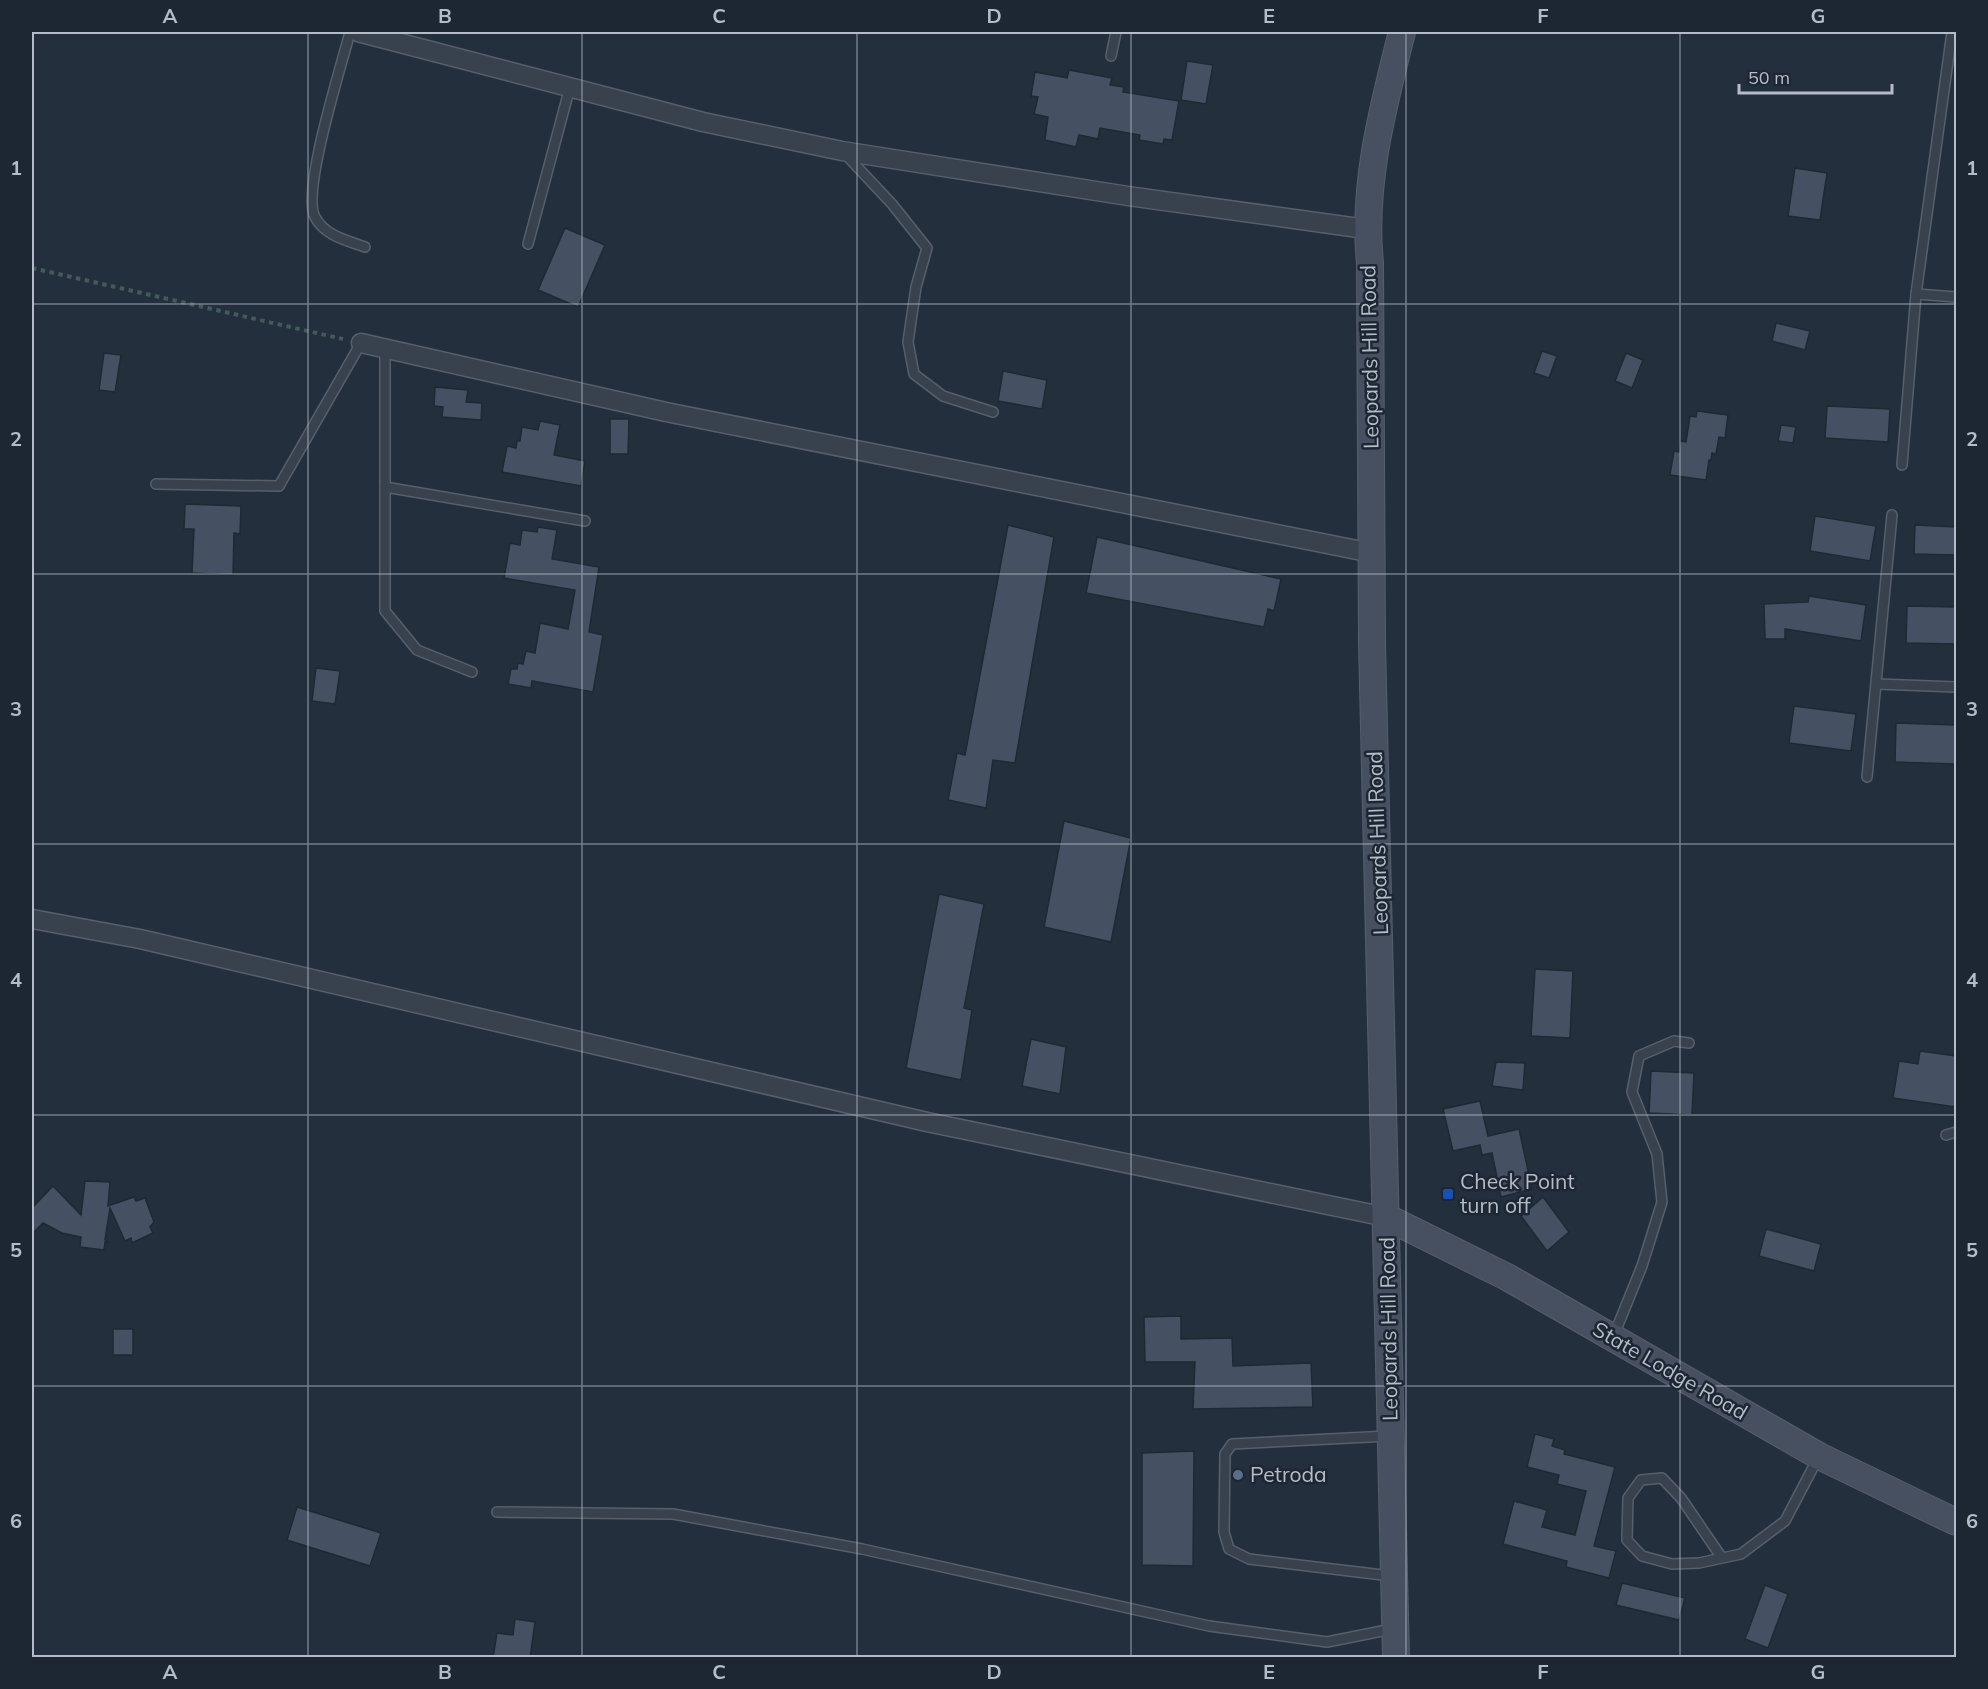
<svg xmlns="http://www.w3.org/2000/svg" width="1988" height="1689" font-family="Mulish,sans-serif">
<style>
.building{fill:#455162;stroke:#1f2835;stroke-width:1.5}
.lines{fill:none;stroke-linecap:round;stroke-linejoin:round}
.lane-casing{stroke:#565f6c;stroke-width:12}
.street-casing{stroke:#565f6c;stroke-width:21}
.secondary-casing{stroke:#565f6c;stroke-width:28}
.path{stroke:#44595c;stroke-width:4;stroke-dasharray:4.5 4.5;stroke-linecap:butt}
.lane{stroke:#38414e;stroke-width:9}
.street{stroke:#38414e;stroke-width:18}
.secondary{stroke:#465061;stroke-width:26}
.grid{fill:none;stroke:#b4bcc9;stroke-width:1.5;stroke-opacity:0.55}
.transit-dot{fill:#1a4fb4;stroke:#1d2633;stroke-width:2}
.service-dot{fill:#5c6f8a;stroke:#1d2633;stroke-width:2}
.labels{text-anchor:middle;stroke-width:5;stroke-linejoin:round;paint-order:stroke}
.street-label{font-size:21px;fill:#b4bcc9;stroke:#1d2633}
.poi-label{font-size:21px;fill:#b4bcc9;stroke:#1d2633;text-anchor:start}
.neatline{fill:none;stroke:#b4bcc9;stroke-width:2}
.grid-label{font-size:20px;text-anchor:middle;font-weight:bold;fill:#b4bcc9}
</style>
<rect width="100%" height="100%" fill="#242f3e"/>
<g class="building">
<polygon points="1187,61 1213,65 1206,104 1181,100"/>
<polygon points="1069,70 1112,78 1110,85 1124,87 1123,92 1179,101 1172,140 1164,139 1163,144 1139,140 1140,135 1100,128 1098,139 1079,135 1076,147 1045,140 1048,117 1034,114 1038,97 1031,96 1035,72 1067,78"/>
<polygon points="1795,168 1827,173 1820,220 1788,216"/>
<polygon points="565,228 605,245 578,307 538,290"/>
<polygon points="1776,323 1810,331 1805,350 1772,341"/>
<polygon points="1542,351 1557,356 1549,378 1534,373"/>
<polygon points="104,353 121,355 115,392 99,390"/>
<polygon points="1626,353 1643,360 1632,388 1615,381"/>
<polygon points="1003,371 1047,380 1042,409 998,401"/>
<polygon points="435,387 468,390 466,402 482,403 481,420 442,417 443,407 434,406"/>
<polygon points="1827,406 1890,409 1888,442 1825,438"/>
<polygon points="1697,411 1728,415 1725,438 1719,437 1716,454 1712,453 1711,460 1709,460 1706,480 1670,475 1674,451 1679,452 1680,441 1686,442 1690,416 1696,417"/>
<polygon points="610,419 629,419 628,454 610,454"/>
<polygon points="540,421 560,425 554,455 585,461 581,486 502,472 507,446 516,448 517,441 520,441 522,427 538,430"/>
<polygon points="1781,425 1796,427 1793,443 1778,441"/>
<polygon points="185,504 241,506 240,534 234,533 233,575 192,573 194,529 184,529"/>
<polygon points="1815,516 1876,526 1870,561 1810,551"/>
<polygon points="1008,525 1054,537 1015,763 993,760 986,808 948,800 957,753 965,755"/>
<polygon points="1915,525 1956,527 1956,555 1914,554"/>
<polygon points="538,527 557,530 552,559 599,567 589,632 603,635 593,692 532,681 531,688 508,684 511,669 517,669 518,663 523,664 526,651 535,653 540,623 568,629 575,590 504,578 510,543 520,545 522,530 537,532"/>
<polygon points="1097,537 1281,579 1274,611 1268,609 1264,627 1086,593"/>
<polygon points="1809,596 1866,605 1861,641 1785,629 1785,639 1765,639 1764,604 1808,602"/>
<polygon points="1907,606 1956,607 1956,644 1906,643"/>
<polygon points="316,668 340,671 335,704 312,701"/>
<polygon points="1794,706 1856,714 1851,751 1789,743"/>
<polygon points="1896,723 1956,725 1956,764 1895,762"/>
<polygon points="1064,821 1131,838 1111,942 1044,927"/>
<polygon points="939,894 984,904 964,1008 972,1010 961,1080 906,1068"/>
<polygon points="1535,969 1573,971 1570,1038 1531,1036"/>
<polygon points="1031,1039 1066,1047 1060,1094 1022,1086"/>
<polygon points="1920,1051 1956,1056 1956,1107 1893,1098 1899,1061 1918,1064"/>
<polygon points="1496,1062 1525,1063 1523,1090 1492,1086"/>
<polygon points="1651,1071 1694,1073 1692,1115 1649,1113"/>
<polygon points="1480,1101 1488,1136 1519,1129 1532,1189 1501,1197 1492,1153 1482,1155 1480,1145 1453,1151 1443,1109"/>
<polygon points="85,1181 110,1182 108,1206 134,1197 136,1201 145,1198 154,1222 150,1227 153,1233 132,1243 131,1238 125,1241 110,1208 105,1240 108,1242 105,1242 104,1250 80,1247 81,1237 62,1233 43,1223 32,1234 32,1208 53,1186 81,1215"/>
<polygon points="1543,1197 1569,1232 1547,1251 1521,1216"/>
<polygon points="1766,1229 1821,1244 1814,1271 1759,1256"/>
<polygon points="1181,1316 1181,1339 1232,1338 1233,1366 1311,1363 1313,1407 1193,1409 1195,1362 1145,1362 1144,1317"/>
<rect x="113" y="1329" width="20" height="26"/>
<polygon points="1535,1434 1554,1439 1552,1446 1565,1450 1564,1454 1615,1467 1594,1546 1616,1551 1609,1578 1566,1567 1567,1561 1503,1544 1514,1501 1547,1510 1542,1527 1575,1535 1586,1491 1557,1484 1559,1475 1527,1467"/>
<polygon points="1194,1451 1193,1566 1142,1565 1142,1453"/>
<polygon points="297,1507 381,1533 370,1566 287,1540"/>
<polygon points="1622,1583 1685,1598 1679,1620 1616,1605"/>
<polygon points="1765,1585 1788,1594 1768,1648 1745,1639"/>
<polygon points="515,1619 535,1622 530,1658 493,1658 497,1633 513,1635"/>
</g>
<g class="lines">
<g class="lane-casing">
<g id="lane">
<path d="M350 32C342 64 301 192 315 217 325 236 346 240 365 247"/>
<polyline points="1111,56 1116,32"/>
<polyline points="846,155 892,204 927,248 916,287 908,342 914,374 943,396 993,412"/>
<polyline points="528,244 570,87"/>
<polyline points="1916,294 1952,32"/>
<polyline points="385,349 385,611 417,650 472,672"/>
<polyline points="1902,465 1916,294 1956,297"/>
<polyline points="156,484 279,486 361,343"/>
<polyline points="385,487 585,521"/>
<polyline points="1877,684 1956,687"/>
<polyline points="1867,777 1892,515"/>
<polyline points="1946,1135 1956,1132"/>
<polyline points="1614,1335 1642,1266 1662,1202 1657,1154 1632,1092 1639,1056 1674,1041 1689,1043"/>
<polyline points="1388,1436 1232,1444 1225,1454 1224,1532 1229,1549 1249,1559 1391,1576"/>
<polyline points="497,1512 673,1514 862,1549 1209,1626 1327,1642 1392,1629"/>
<polyline points="1722,1558 1681,1498 1662,1478 1641,1480 1628,1498 1627,1540 1642,1556 1672,1564 1699,1563 1741,1554 1785,1521 1818,1458"/>
</g>
</g>
<g class="street-casing">
<g id="street">
<polyline points="358,32 703,122 842,151 1128,196 1366,229"/>
<polyline points="361,343 666,412 1372,553"/>
<polyline points="32,919 140,939 927,1122 1386,1217"/>
</g>
</g>
<g class="secondary-casing">
<g id="secondary">
<polyline points="1386,1217 1507,1277 1819,1456 1956,1522"/>
<path d="M1396 1658 1372 643 1370 263C1362 185 1383 107 1402 32"/>
</g>
</g>
<polyline class="path" points="32,268 343,339"/>
<use href="#lane" class="lane"/>
<use href="#street" class="street"/>
<use href="#secondary" class="secondary"/>
</g>
<path class="grid" d="M308 32V1658M582 32V1658M857 32V1658M1131 32V1658M1406 32V1658M1680 32V1658M32 304H1956M32 574H1956M32 844H1956M32 1115H1956M32 1386H1956"/>
<rect class="transit-dot" x="1442" y="1188" width="12" height="12" rx="3"/>
<circle class="service-dot" cx="1238" cy="1475" r="6"/>
<g class="labels">
<g class="street-label">
<text transform="translate(1370 357) rotate(-91)" y="7">Leopards Hill Road</text>
<text transform="translate(1378 843) rotate(-92)" y="7">Leopards Hill Road</text>
<text transform="translate(1389 1329) rotate(-91)" y="7">Leopards Hill Road</text>
<text transform="translate(1670 1371) rotate(30)" y="7">State Lodge Road</text>
</g>
<g class="poi-label">
<text x="1460" y="1189">Check Point<tspan x="1460" dy="24">turn off</tspan></text>
<text x="1250" y="1482">Petroda</text>
</g>
</g>
<rect width="1988" height="1689" fill="none" stroke="#1d2633" stroke-width="66"/>
<path d="M1739 84v9h153v-9" fill="none" stroke="#b4bcc9" stroke-width="3"/>
<text x="1748" y="84" font-size="18" fill="#b4bcc9" stroke="#1d2633" stroke-width="4.5" paint-order="stroke">50 m</text>
<rect x="33" y="33" width="1922" height="1623" class="neatline"/>
<g class="grid-label">
<text x="170" y="23">A</text>
<text x="445" y="23">B</text>
<text x="719" y="23">C</text>
<text x="994" y="23">D</text>
<text x="1269" y="23">E</text>
<text x="1543" y="23">F</text>
<text x="1818" y="23">G</text>
<text x="16" y="175">1</text>
<text x="1972" y="175">1</text>
<text x="16" y="446">2</text>
<text x="1972" y="446">2</text>
<text x="16" y="716">3</text>
<text x="1972" y="716">3</text>
<text x="16" y="987">4</text>
<text x="1972" y="987">4</text>
<text x="16" y="1257">5</text>
<text x="1972" y="1257">5</text>
<text x="16" y="1528">6</text>
<text x="1972" y="1528">6</text>
<text x="170" y="1679">A</text>
<text x="445" y="1679">B</text>
<text x="719" y="1679">C</text>
<text x="994" y="1679">D</text>
<text x="1269" y="1679">E</text>
<text x="1543" y="1679">F</text>
<text x="1818" y="1679">G</text>
</g>
</svg>
